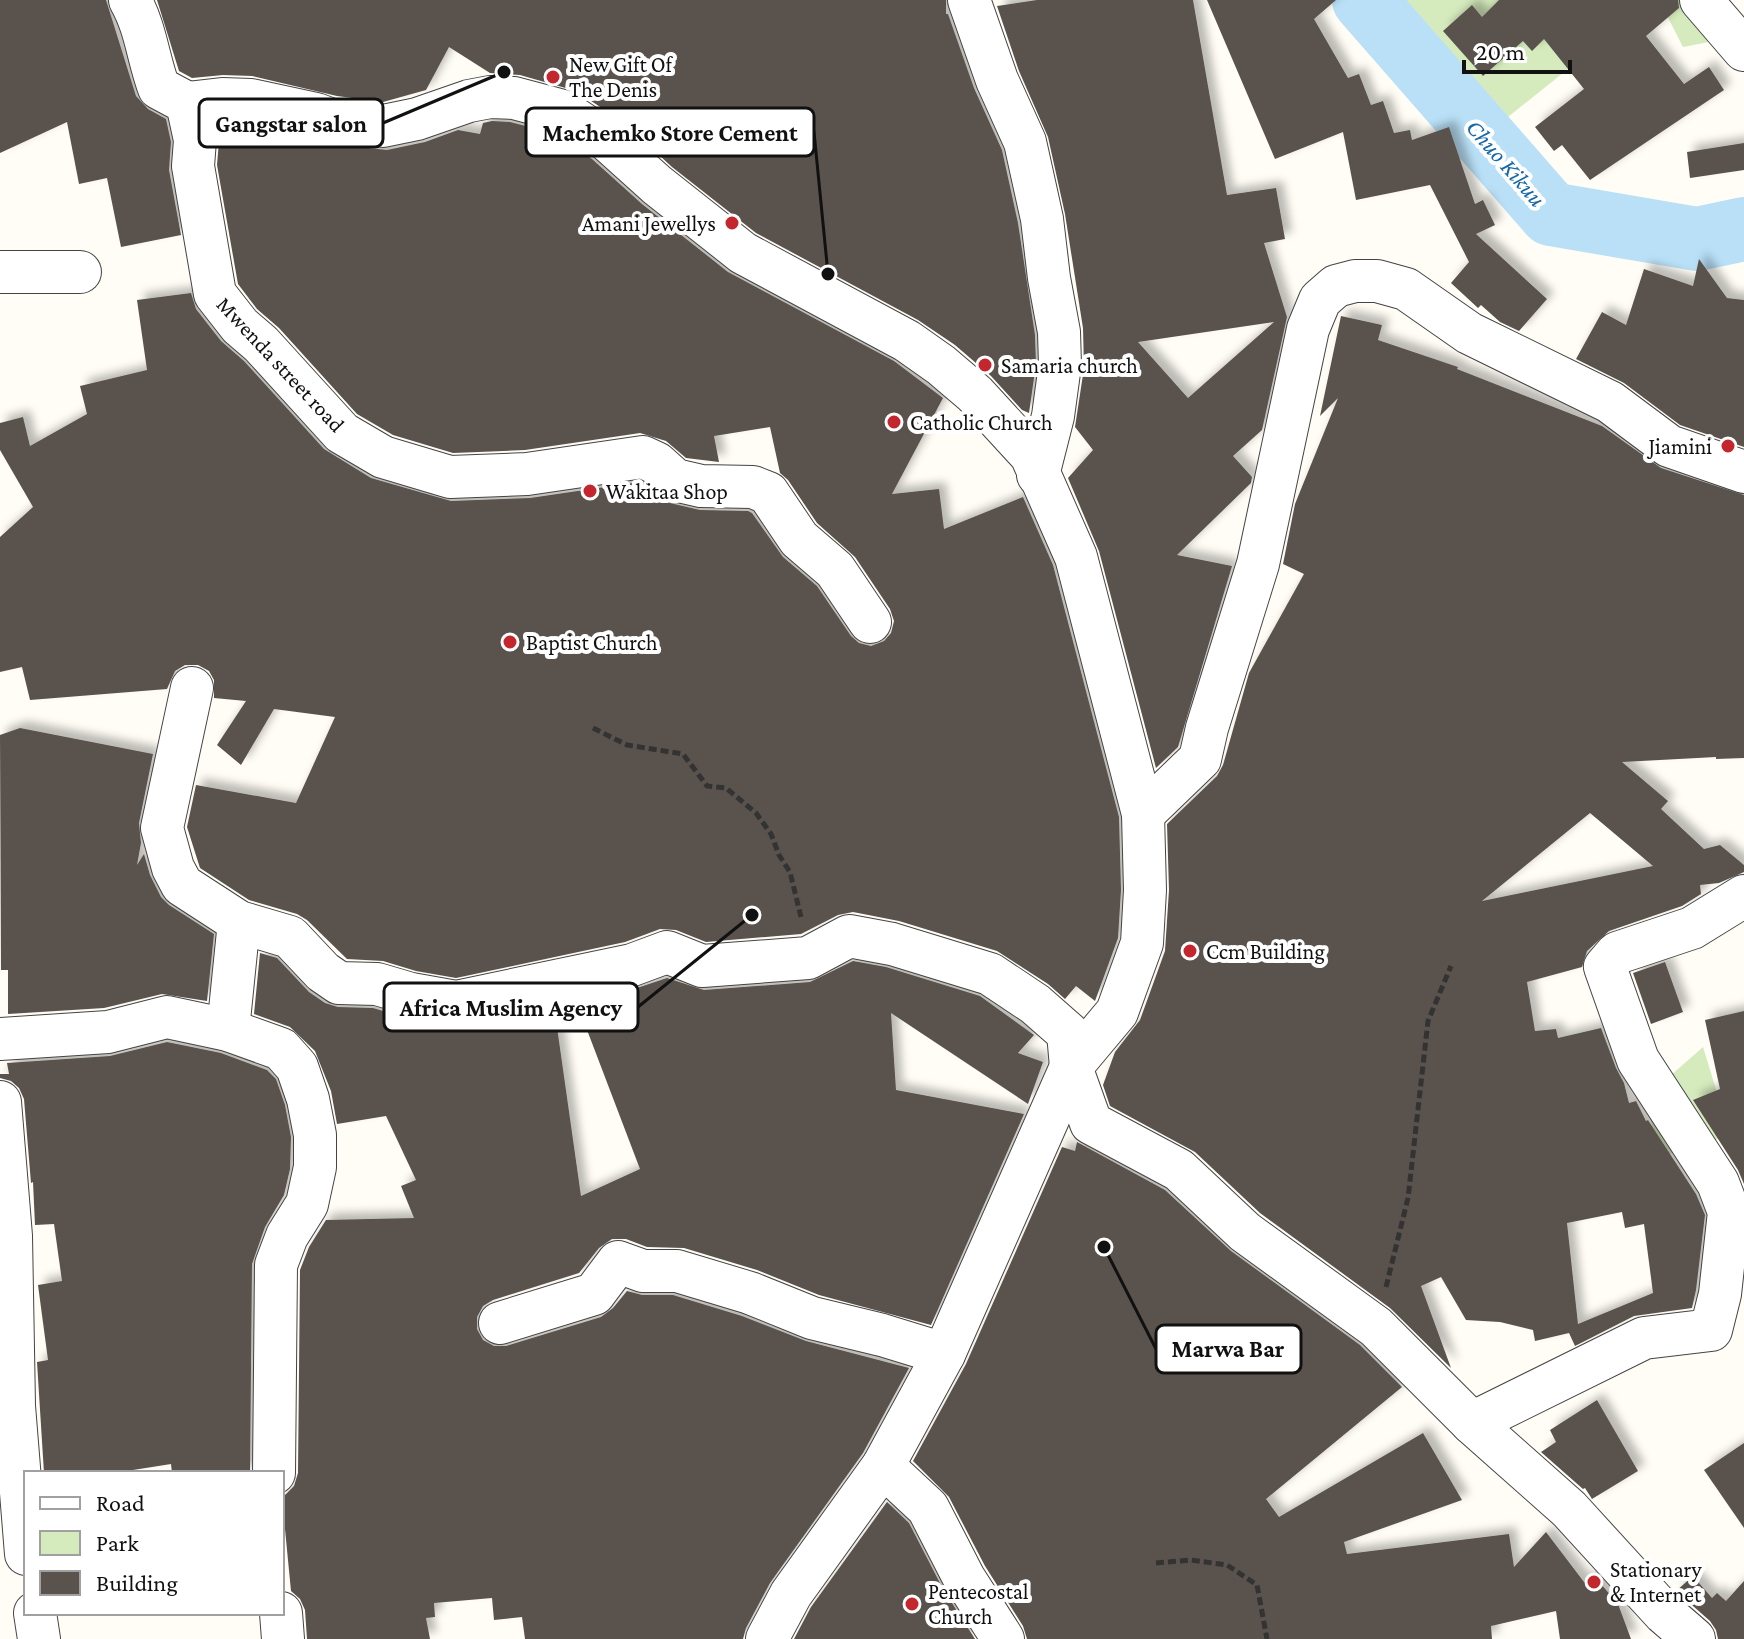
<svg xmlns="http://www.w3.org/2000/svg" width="1744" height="1639" font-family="'Crimson Pro',serif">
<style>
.green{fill:#d5ebbd}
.forest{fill:#b9dc9c}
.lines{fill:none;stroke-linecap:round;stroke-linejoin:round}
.river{stroke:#b9e0f7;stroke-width:64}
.building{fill:#5a524d;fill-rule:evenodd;filter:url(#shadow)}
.street-casing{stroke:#444;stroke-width:44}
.path{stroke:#333;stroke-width:5;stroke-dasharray:8 4;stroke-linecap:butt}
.street{stroke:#fff;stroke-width:42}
.poi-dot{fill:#c4262e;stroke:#fff;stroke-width:3}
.labels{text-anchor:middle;stroke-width:8;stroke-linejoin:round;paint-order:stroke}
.poi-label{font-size:22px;fill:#111;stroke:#fff;text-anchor:start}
.street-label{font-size:22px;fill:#111;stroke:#fff}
.water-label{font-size:24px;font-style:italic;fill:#1768a6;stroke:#fff}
.leader{fill:none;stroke:#111;stroke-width:3}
.callout-dot{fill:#111;stroke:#fff;stroke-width:3}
.callout{fill:#fff;stroke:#111;stroke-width:3}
.callout-label{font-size:24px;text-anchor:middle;font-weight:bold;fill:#111}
</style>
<defs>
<filter id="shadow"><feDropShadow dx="7" dy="-7" stdDeviation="4" flood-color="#0004"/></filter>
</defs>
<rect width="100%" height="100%" fill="#fffdf5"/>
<g class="green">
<polygon points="1369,0 1654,0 1483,137"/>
<polygon points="1659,0 1681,0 1714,41 1683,47"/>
<polygon points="1703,1047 1730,1135 1660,1157 1645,1098"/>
</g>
<polygon class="forest" points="1744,199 1744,244 1736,238 1675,253 1626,220"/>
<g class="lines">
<polyline class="river" points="1364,0 1551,214 1697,239 1744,229"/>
</g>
<g class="building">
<polygon points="0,0 106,0 136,96 148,109 166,119 171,142 169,170 181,235 121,247 107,178 79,184 67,122 0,153"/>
<polygon points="157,0 946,0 946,14 948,14 974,88 1002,150 1018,223 1035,335 1036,364 1029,413 1022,410 991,376 955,345 918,320 756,233 672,167 623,122 576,91 520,75 490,73 449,47 426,90 383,102 337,96 252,76 223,75 192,78 179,71"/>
<path d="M1037 0H1193L1227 195 1276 188 1285 239 1264 243 1287 317 1262 430 1233 456 1252 477 1251 483 1177 555 1232 566 1178 747 1156 768 1099 551 1068 478 1093 450 1075 427 1084 368 1083 328 1065 214 1048 137 1019 71 997 6ZM1274 322 1188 398 1138 342Z"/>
<polygon points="1207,0 1336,0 1314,19 1348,78 1359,74 1371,105 1383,101 1394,133 1410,130 1412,140 1449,127 1475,204 1483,200 1495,225 1476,234 1547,299 1519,331 1500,322 1481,305 1478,308 1451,283 1469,262 1430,185 1356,200 1343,132 1275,159"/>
<polygon points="1499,0 1678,0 1679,8 1646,36 1684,84 1709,67 1724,90 1590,180 1562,145 1554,151 1535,127 1584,89 1544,39 1532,51 1523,41 1483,76 1443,31 1472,5 1482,17"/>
<polygon points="492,121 510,122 553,133 592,159 642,204 728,272 894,361 943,398 892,494 939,489 944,529 1023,497 1053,565 1119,817 1121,890 1118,938 1095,1001 1076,986 1065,999 1048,984 997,951 899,921 853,912 838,915 801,934 706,942 676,930 660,929 625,942 456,978 416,971 383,961 347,959 307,920 297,914 249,900 200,868 187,827 196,785 296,803 335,717 274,709 241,765 217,745 246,701 214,698 214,680 209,671 198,665 185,665 175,671 167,689 30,700 22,667 0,672 0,537 33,507 0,450 0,423 23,417 30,446 87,414 80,386 147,370 137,300 191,293 196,309 221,341 244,361 324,449 371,478 451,501 530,498 639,482 670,503 700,510 748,511 752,513 783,557 817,586 851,636 859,643 871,646 884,641 891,633 894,621 890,609 855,557 817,523 788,480 780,473 770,427 714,436 719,462 686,458 666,441 640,433 525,450 453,453 393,435 357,414 279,328 257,309 238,284 217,165 219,141 216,124 248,124 331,144 387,150 425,142 458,130 480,134 483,123"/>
<polygon points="1744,143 1744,170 1690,178 1687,152"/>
<polygon points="1699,259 1727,298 1744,300 1744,447 1680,425 1624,383 1576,359 1602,312 1626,325 1644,269 1693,286"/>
<path d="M1341 316 1382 325 1378 340 1458 367 1457 369 1602 426 1661 468 1744 495V758L1716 759V757L1622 762 1668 801 1661 809 1704 849 1720 845 1744 865V872L1719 883 1700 885 1701 894 1682 906 1609 931 1587 951 1582 967 1527 982 1535 1031 1556 1029 1558 1038 1601 1028 1616 1068 1624 1083 1629 1103 1636 1101 1646 1121 1648 1120 1696 1194 1705 1215 1696 1290 1692 1308 1634 1316 1575 1346 1569 1333 1535 1341 1533 1330 1500 1322 1466 1320 1441 1277 1421 1286 1451 1368 1390 1308 1260 1213 1195 1152 1110 1106 1103 1085 1115 1052 1140 1020 1165 951 1169 890 1167 824 1217 776 1223 765 1249 673 1304 574 1283 564 1295 504 1338 398 1320 416ZM1590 813 1653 866 1482 901ZM1622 1212 1625 1228 1644 1224 1653 1293 1578 1324 1567 1223Z"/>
<polygon points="20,728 153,754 139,823 141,843 137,865 144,854 150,875 161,897 169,905 214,934 207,1001 162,994 104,1008 8,1014 8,970 1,970 0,735"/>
<polygon points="260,953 277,958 309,992 325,1003 338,1007 373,1008 407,1018 452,1026 554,1006 581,1196 640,1169 576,1001 637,988 667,978 704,990 810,982 853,961 886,967 980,996 1034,1035 1018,1053 1043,1062 1028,1104 891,1013 896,1090 1024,1114 931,1325 819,1295 757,1270 684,1248 647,1247 626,1239 612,1239 599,1248 579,1273 493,1300 483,1306 477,1317 477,1329 483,1340 494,1346 506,1346 601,1317 613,1308 627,1291 642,1295 673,1295 742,1316 806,1341 909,1368 863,1453 770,1583 746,1628 743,1639 525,1639 522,1617 494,1620 492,1598 434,1603 435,1617 426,1618 430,1639 307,1639 305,1610 300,1599 291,1591 282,1498 294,1486 298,1473 300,1270 309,1247 326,1220 414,1218 401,1186 416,1180 386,1116 337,1124 331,1091 315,1051 290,1027 254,1014"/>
<polygon points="1665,962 1683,1012 1651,1024 1633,973"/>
<polygon points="1744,1011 1744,1184 1738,1170 1693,1100 1720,1089 1705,1020"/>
<polygon points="167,1042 221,1053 267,1070 276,1079 285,1105 291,1137 290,1169 284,1195 265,1227 252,1264 250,1473 172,1473 171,1464 114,1473 44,1473 37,1362 48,1360 38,1285 62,1281 54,1224 35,1225 33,1182 31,1183 24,1099 19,1088 11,1081 0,1078 0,1074 9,1074 7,1063 110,1056"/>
<polygon points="1077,1142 1165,1190 1231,1251 1360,1345 1402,1387 1266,1499 1279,1517 1423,1433 1462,1500 1344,1542 1347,1554 1509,1534 1514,1567 1546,1532 1584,1582 1595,1577 1618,1604 1631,1639 1560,1639 1556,1611 1491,1626 1492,1639 1027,1639 1023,1626 985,1566 949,1497 913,1461 966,1364 1062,1147 1075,1151"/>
<polygon points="1597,1400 1638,1471 1592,1499 1585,1488 1583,1489 1541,1452 1556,1442 1550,1430"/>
<polygon points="1744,1443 1744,1528 1704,1470"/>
<polygon points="887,1502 909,1523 943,1589 975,1639 794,1639 811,1607"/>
<polygon points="1693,1576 1712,1598 1717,1593 1726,1601 1744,1581 1744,1639 1718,1639 1716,1630 1710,1621 1676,1591"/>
</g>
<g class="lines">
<g class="street-casing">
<g id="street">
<path d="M130 0C146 28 148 59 159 88L187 103 195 140 193 166 215 294 240 326 261 344 342 433 383 457 450 477 527 474 643 457 656 463 675 480 701 486 753 487 768 493 799 539 835 570 870 622"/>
<polyline points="969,0 997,80 1025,142 1042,219 1049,278 1059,332 1060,365 1053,416 1038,475"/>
<polyline points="1701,0 1744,50"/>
<polyline points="187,103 222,99 251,100 316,114 332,120 357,121 383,126 417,119 469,101 490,97 514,98 563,111 607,140 657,185 743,253 907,341 941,365 975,394 1031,455 1076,557 1143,814 1145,890 1142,943 1117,1012 1071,1067 944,1354 883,1466 791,1594 767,1639"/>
<polyline points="0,272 80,272"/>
<polyline points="192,688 162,828 173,868 182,885 239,922 290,937 323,972 339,983 377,984 411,994 456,1002 632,965 667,952 702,966 808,958 849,936 892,944 990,974 1035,1004 1068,1033 1071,1067 1091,1123 1179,1170 1245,1232 1376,1327 1472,1423 1569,1509 1664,1613 1694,1639"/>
<polyline points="1143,814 1200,759 1207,728 1258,564 1308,329 1320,300 1336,286 1355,281 1377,281 1406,289 1469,333 1610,402 1669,446 1744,472"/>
<polyline points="228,1030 239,922"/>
<polyline points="0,1039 108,1032 167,1017 228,1030 281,1049 297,1067 308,1099 315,1135 315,1167 307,1204 287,1236 276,1265 274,1473"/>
<polyline points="0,1102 11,1236 14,1406 26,1554"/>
<polyline points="500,1323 594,1294 618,1262 643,1271 677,1271 750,1293 812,1318 882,1335 944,1354"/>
<polyline points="1472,1423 1644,1338 1711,1330 1720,1294 1729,1212 1718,1183 1638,1060 1605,967 1617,953 1692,928 1744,896"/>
<polyline points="883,1466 928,1508 964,1578 1003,1639"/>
<polyline points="35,1613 39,1639"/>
<polyline points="281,1613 283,1639"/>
</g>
</g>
<g class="path">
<polyline points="593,728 627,745 683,754 707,786 726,788 756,813 771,834 779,855 790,872 801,917"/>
<polyline points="1386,1287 1408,1198 1428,1021 1451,966"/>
<polyline points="1156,1563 1191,1560 1227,1565 1257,1585 1267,1639"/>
</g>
<use href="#street" class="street"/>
</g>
<g class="poi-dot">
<circle cx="553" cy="77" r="8"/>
<circle cx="732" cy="223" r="8"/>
<circle cx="985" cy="365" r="8"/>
<circle cx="894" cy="422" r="8"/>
<circle cx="1728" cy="446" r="8"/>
<circle cx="590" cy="491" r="8"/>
<circle cx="510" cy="642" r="8"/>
<circle cx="1190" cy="951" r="8"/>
<circle cx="1594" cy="1582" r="8"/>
<circle cx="912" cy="1604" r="8"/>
</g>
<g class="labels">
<g class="poi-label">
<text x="569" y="72">New Gift Of<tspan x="569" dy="25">The Denis</tspan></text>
<text x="716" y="231" text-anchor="end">Amani Jewellys</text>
<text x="1001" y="373">Samaria church</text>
<text x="910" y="430">Catholic Church</text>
<text x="1712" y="454" text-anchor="end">Jiamini</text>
<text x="606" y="499">Wakitaa Shop</text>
<text x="526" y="650">Baptist Church</text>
<text x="1206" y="959">Ccm Building</text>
<text x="1610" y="1577">Stationary<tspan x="1610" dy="25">&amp; Internet</tspan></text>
<text x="928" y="1599">Pentecostal<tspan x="928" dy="25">Church</tspan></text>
</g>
<g class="street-label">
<text transform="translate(281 364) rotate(47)" y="8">Mwenda street road</text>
</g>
<g class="water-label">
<text transform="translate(1506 163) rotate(49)" y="8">Chuo Kikuu</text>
</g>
</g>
<path class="leader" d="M504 72L383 123M828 274L814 132M752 915L638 1007M1104 1247L1156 1349"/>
<g class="callout-dot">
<circle cx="504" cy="72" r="8"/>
<circle cx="828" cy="274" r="8"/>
<circle cx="752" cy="915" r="8"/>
<circle cx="1104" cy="1247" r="8"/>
</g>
<g class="callout">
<rect x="199" y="99" width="184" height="48" rx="8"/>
<rect x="526" y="108" width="288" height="48" rx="8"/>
<rect x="384" y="983" width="254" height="48" rx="8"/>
<rect x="1156" y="1325" width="145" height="48" rx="8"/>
</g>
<g class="callout-label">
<text x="291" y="132">Gangstar salon</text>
<text x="670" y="141">Machemko Store Cement</text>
<text x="511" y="1016">Africa Muslim Agency</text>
<text x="1228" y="1357">Marwa Bar</text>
</g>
<rect x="24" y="1471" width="260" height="144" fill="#ffffff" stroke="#a0a0a0" stroke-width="2"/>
<rect x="40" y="1497" width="40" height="12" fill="#ffffff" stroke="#a0a0a0" stroke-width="2"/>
<text x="96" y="1511" font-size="24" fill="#111111">Road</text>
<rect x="40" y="1531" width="40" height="24" fill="#d5ebbd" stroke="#a0a0a0" stroke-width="2"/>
<text x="96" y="1551" font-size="24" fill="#111111">Park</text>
<rect x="40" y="1571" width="40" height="24" fill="#5a524d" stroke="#a0a0a0" stroke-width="2"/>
<text x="96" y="1591" font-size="24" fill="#111111">Building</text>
<path d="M1464 60v12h106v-12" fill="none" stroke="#111111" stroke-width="4"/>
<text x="1476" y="60" font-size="24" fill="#111111" stroke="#ffffff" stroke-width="6" paint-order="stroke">20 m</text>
</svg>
